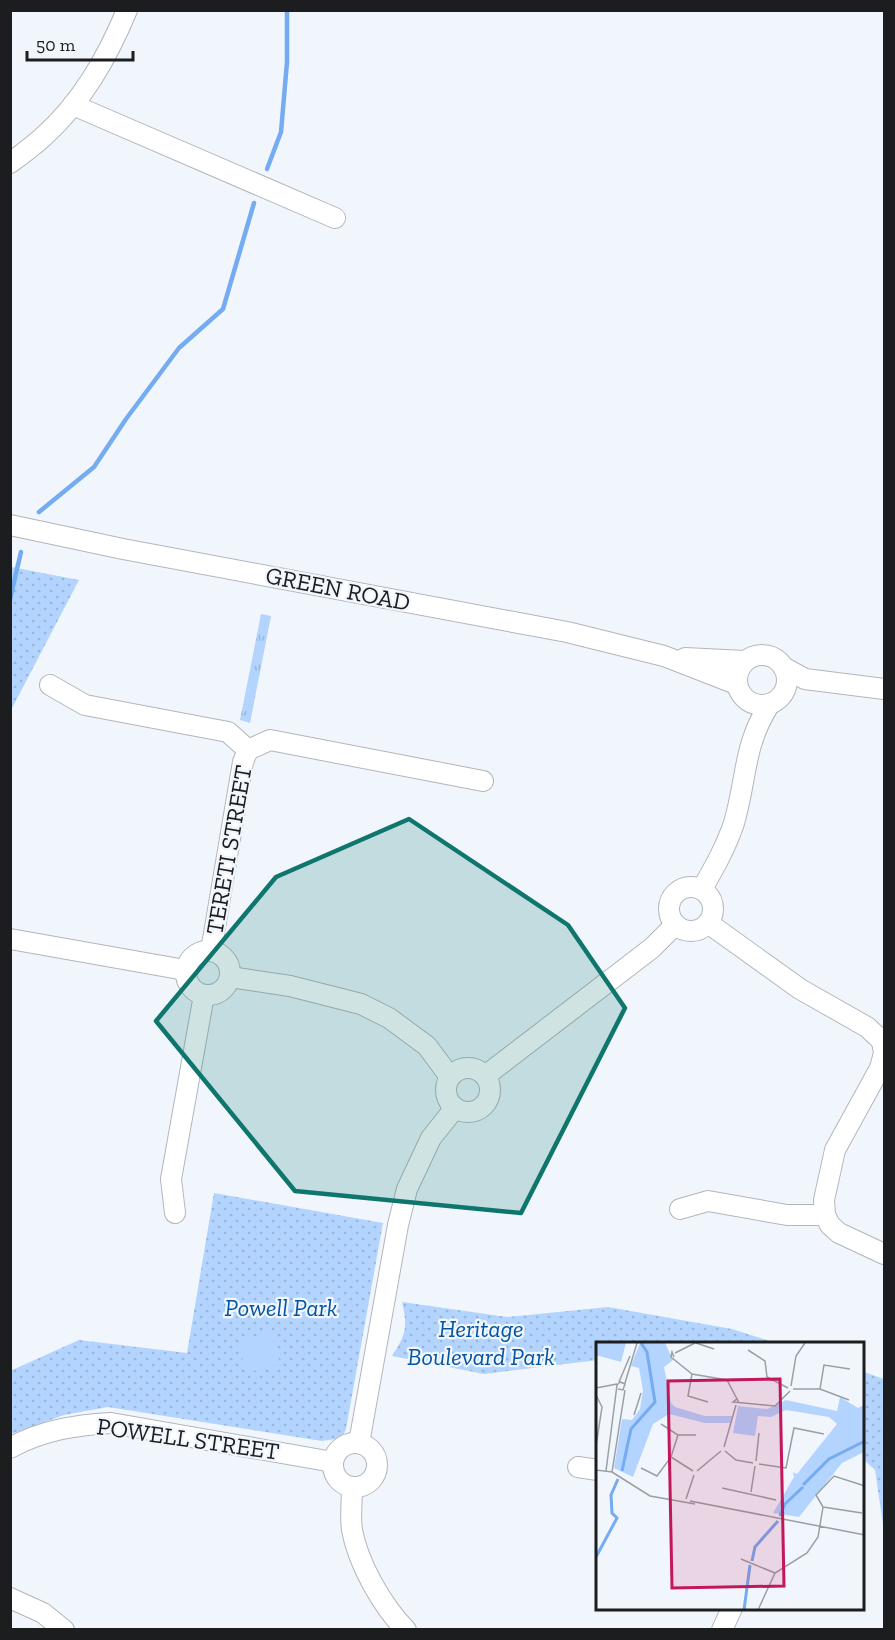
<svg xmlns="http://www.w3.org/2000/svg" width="895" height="1640" font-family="'Zilla Slab',serif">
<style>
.grass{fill:url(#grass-tufts)}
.park{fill:url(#park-dots)}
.pitch{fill:#b3d4fe}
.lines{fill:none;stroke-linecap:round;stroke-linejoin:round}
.stream{stroke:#75acf1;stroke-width:4.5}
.minor-casing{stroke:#b2b6bc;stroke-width:22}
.minor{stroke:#fff;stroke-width:20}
.marked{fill:#0f766e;fill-opacity:0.2;stroke:#0f766e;stroke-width:4.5;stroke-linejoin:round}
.labels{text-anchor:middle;stroke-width:4.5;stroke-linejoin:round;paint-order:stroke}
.street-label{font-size:24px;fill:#1b1d1f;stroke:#f1f6fc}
.park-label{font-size:24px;font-style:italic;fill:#0354a3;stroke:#f1f6fc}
.inset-river{fill:none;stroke:#75acf1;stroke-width:3}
.inset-road{fill:none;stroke:#9b9fa4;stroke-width:1.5}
.view{fill:#c2185b;fill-opacity:0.15;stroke:#c2185b;stroke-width:3}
.inset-edge{fill:none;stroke:#1b1d1f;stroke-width:3}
</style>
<defs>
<pattern id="grass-tufts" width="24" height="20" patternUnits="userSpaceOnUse" patternTransform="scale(1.5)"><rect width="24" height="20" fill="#b3d4fe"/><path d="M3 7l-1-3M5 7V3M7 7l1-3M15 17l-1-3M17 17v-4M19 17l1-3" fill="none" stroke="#99b6d9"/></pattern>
<pattern id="park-dots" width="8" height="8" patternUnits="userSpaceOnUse" patternTransform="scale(1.5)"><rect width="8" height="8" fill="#b3d4fe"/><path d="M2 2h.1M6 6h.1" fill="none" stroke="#99b6d9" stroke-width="1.8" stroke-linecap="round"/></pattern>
</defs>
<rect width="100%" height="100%" fill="#f1f6fc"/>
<polygon class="grass" points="261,614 271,616 250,723 240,720"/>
<g class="park">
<polygon points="11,567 79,580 11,710 10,567"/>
<polygon points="214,1193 383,1223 346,1429 342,1438 322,1441 108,1407 64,1415 11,1434 10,1371 79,1340 187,1353"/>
<path d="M402 1302 507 1317 608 1307 732 1329 776 1343H598V1360L484 1374 392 1356C406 1335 408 1327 402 1302Z"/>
<polygon points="864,1372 884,1379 884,1531 875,1470 864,1460"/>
</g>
<polygon class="pitch" points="272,1332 280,1364 246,1373 238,1341"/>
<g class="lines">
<g class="stream">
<polyline points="267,169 281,132 287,62 287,10"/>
<polyline points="39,512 94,467 126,419 179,348 223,309 254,203"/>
<polyline points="10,599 21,552"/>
</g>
<g class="minor-casing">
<g id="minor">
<polyline points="73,105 335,218"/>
<path d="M10 163C21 155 33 146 43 137 82 102 107 58 127 10"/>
<polyline points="10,525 123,549 567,632 664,656 736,684"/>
<circle cx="762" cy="680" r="25"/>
<polyline points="685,658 745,661"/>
<polyline points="783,667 805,679 884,689"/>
<polyline points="50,685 85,705 228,732 248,750 270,740 483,781"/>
<circle cx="691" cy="909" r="22"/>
<path d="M702 889C714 868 726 847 734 823 747 779 743 746 769 705"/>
<polyline points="708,923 800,989 867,1027 882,1041"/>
<polyline points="10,939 185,970"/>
<circle cx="208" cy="973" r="22"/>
<polyline points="211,951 243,762 248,750"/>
<polyline points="230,977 290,986 361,1004 389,1018 427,1046 450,1077"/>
<polyline points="884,1039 882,1041 884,1053 880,1068 835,1150 824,1200 825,1215 830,1225 839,1233 884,1254"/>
<circle cx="468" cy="1090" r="22"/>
<polyline points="485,1076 652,948 675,925"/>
<polyline points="680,1209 708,1201 787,1215 825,1215"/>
<polyline points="175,1213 171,1179 204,995"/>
<circle cx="355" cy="1465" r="22"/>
<polyline points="359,1443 398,1225 407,1189 431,1138 455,1108"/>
<path d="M10 1448C42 1430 76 1425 111 1423L333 1462"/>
<polyline points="578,1467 598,1470"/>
<path d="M352 1487C352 1501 350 1517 352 1530 358 1563 382 1606 406 1630"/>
<polyline points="10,1598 43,1613 64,1630"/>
<polyline points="722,1630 732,1608"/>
</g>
</g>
<use href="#minor" class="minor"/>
</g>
<path class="marked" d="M409 819 568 925 625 1008 521 1213 295 1191 156 1021 276 877Z"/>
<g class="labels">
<g class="street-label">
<text transform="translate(338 589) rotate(11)" y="8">GREEN ROAD</text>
<text transform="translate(229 850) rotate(-80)" y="8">TERETI STREET</text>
<text transform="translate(188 1439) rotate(8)" y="8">POWELL STREET</text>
</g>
<g class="park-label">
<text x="281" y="1316">Powell Park</text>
<text x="481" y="1337">Heritage<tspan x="481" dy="28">Boulevard Park</tspan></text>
</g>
</g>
<g transform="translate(596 1342)">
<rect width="268" height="268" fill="#f1f6fc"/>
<path d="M0 1H30L25 20 0 13Z" fill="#b3d4fe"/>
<path d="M44 1H69L77 18 68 25 75 61 79 65 109 74H136L135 81H109L73 72 57 82 37 135 18 126 26 77 36 78 44 67 47 48 43 26 35 24ZM244 55 262 66 268 63V110L246 121 203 175 177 171 198 135 197 130 201 132 241 82 233 75 190 68 175 75 162 74 159 94 137 91 142 64 171 67 190 58 241 69Z" fill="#b3d4fe"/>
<path class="inset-river" d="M26 129 35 87 59 60 51 10 45 1M207 143 233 117 269 99M184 174 189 162 207 145M0 215 21 176 16 171 15 153 22 137M156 219 159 205 182 179M148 268 154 223"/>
<path class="inset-road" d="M100 1 118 7M152 8 169 19 171 35 192 46M79 11 99 1M78 15 76 10 75 15 96 32 131 38 141 57M96 32 92 54 112 60M23 40 34 14M29 41 41 1M195 44 200 14 209 1M0 46 21 42M197 47H224L253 58M224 47 228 23 254 27M0 53 6 65 0 104M143 61 141 57 137 60 179 64 194 49M38 73 45 51M82 93H100M128 105 140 63M129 109 140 118 157 121M75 115 97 129M160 119 163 91M163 122 190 126 198 86 228 92M45 126 61 134 75 115 82 93 65 82M0 128 16 130 29 48M10 129 21 43 24 40 29 42 27 48 22 47M101 129 125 109M16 130 54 154 99 162M126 146 180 158M155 150 159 124M90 157 98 133M94 159 269 193M227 165 266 171M145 217 179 231M162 268 179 231 211 211 222 195 227 165 220 153 238 134 269 144"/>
<path class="view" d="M184 37 188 244 76 246 72 39Z"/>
<rect width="268" height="268" class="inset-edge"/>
</g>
<rect width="895" height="1640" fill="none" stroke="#1b1d1f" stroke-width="24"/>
<path d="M27 51v9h106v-9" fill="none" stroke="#1b1d1f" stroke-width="3"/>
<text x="36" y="51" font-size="18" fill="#1b1d1f" stroke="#f1f6fc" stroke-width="4.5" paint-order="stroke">50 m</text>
</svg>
